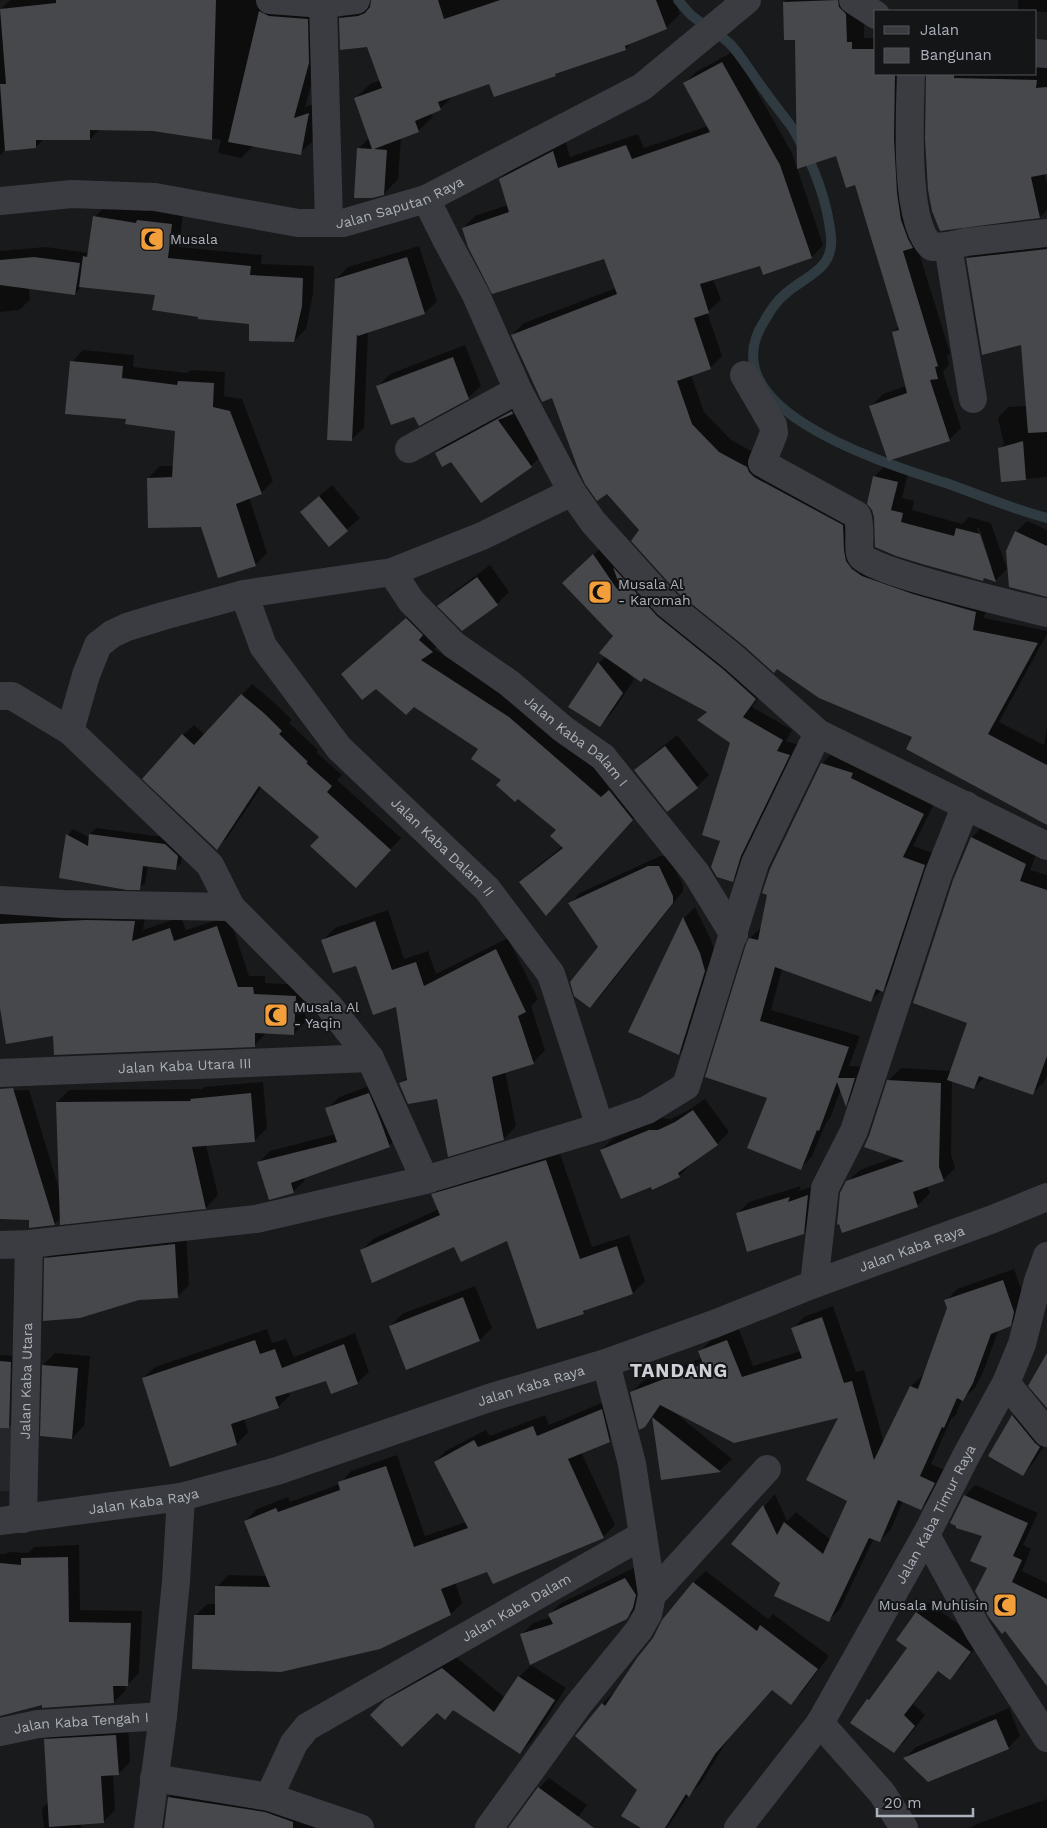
<svg xmlns="http://www.w3.org/2000/svg" width="1047" height="1828" font-family="'Work Sans',sans-serif">
<style>
.built{fill:#252629}
.shadow{fill:#0007;fill-rule:evenodd}
.lines{fill:none;stroke-linecap:round;stroke-linejoin:round}
.stream{stroke:#2f3b40;stroke-width:10}
.building{fill:#46484c}
.minor{stroke:#3a3c41;stroke-width:28}
.labels{text-anchor:middle;stroke-width:4;stroke-linejoin:round;paint-order:stroke}
.street-label{font-size:14px;fill:#acb2bb;stroke:#141517}
.poi-label{font-size:14px;fill:#acb2bb;stroke:#141517;text-anchor:start}
.district-label{font-size:19px;font-weight:bold;letter-spacing:1px;fill:#cdd1d7;stroke:#141517}
</style>
<rect width="100%" height="100%" fill="#191a1c"/>
<polygon class="built" points="22,1367 12,1491 0,1491 0,1369"/>
<g class="shadow">
<polygon points="10,0 273,0 319,7 321,50 305,107 320,102 313,141 300,153 253,146 241,158 218,153 221,140 153,129 100,129 90,139 44,139 36,147 6,149 0,155 0,10"/>
<polygon points="373,0 675,0 680,14 666,28 634,40 626,49 558,72 555,75 490,82 454,95 440,109 431,113 433,117 418,131 401,138 398,179 384,194 358,149 369,138 356,98 370,84 381,80 368,46 340,18 354,4 372,2"/>
<polygon points="786,0 857,0 864,6 864,38 876,38 876,74 907,74 916,243 950,353 947,356 949,365 943,372 961,428 949,440 871,406 883,394 906,386 893,333 899,326 855,184 796,39 784,2"/>
<polygon points="1018,0 1047,0 1047,12 1018,11"/>
<polygon points="734,51 792,153 823,245 812,257 760,265 713,279 721,300 707,312 722,356 710,368 691,375 704,412 731,440 759,455 855,514 858,549 988,600 984,618 1047,631 1047,634 999,722 1044,745 1047,727 1047,824 914,737 641,530 607,492 553,396 512,335 524,323 616,288 605,257 463,228 475,216 508,205 500,179 512,167 565,140 570,157 638,134 644,148 708,126 684,84 696,72"/>
<polygon points="1036,68 1047,68 1047,172 1044,173 1047,184 1047,210 1040,217 940,230 926,139 928,74 1036,74"/>
<polygon points="106,205 147,211 149,209 183,213 179,247 262,255 261,264 314,266 313,294 306,329 294,341 251,323 199,316 156,293 82,286 75,294 29,288 30,300 19,310 0,312 0,251 46,247 88,253 95,217"/>
<polygon points="1047,240 1047,477 1002,481 1000,448 1004,444 998,418 1008,407 1027,406 1022,343 967,258 978,247"/>
<polygon points="419,246 437,301 425,313 368,331 364,428 351,440 336,279 348,267"/>
<polygon points="465,345 481,386 468,398 414,415 378,386 390,374"/>
<polygon points="83,350 134,355 133,367 187,373 191,370 225,372 224,396 242,399 273,481 261,493 249,497 267,553 255,565 202,526 148,478 160,466 174,466 176,430 127,418 72,362"/>
<polygon points="524,401 513,412 543,454 531,466 452,460 436,453 448,441"/>
<path d="M886 465 909 470 902 498 914 501 912 510 962 524 969 517 991 523 1007 569 995 581 985 577 983 580 897 555 874 477ZM977 528H979L992 568H990Z"/>
<polygon points="332,485 360,518 329,545 301,512"/>
<polygon points="1027,521 1047,530 1047,596 1016,532"/>
<polygon points="604,545 765,688 752,707 792,730 786,741 799,745 742,871 732,881 721,840 732,743 699,720 707,711 644,676 627,671 634,680 611,714 599,726 599,663 606,656 614,636 574,573"/>
<polygon points="490,565 509,592 497,604 439,606 451,594"/>
<polygon points="419,607 444,639 434,649 521,705 614,785 644,807 558,902 521,882 533,870 563,846 558,830 503,779 480,749 414,706 376,687 343,674"/>
<polygon points="252,684 276,704 292,720 289,723 318,750 316,752 342,775 337,780 401,838 366,875 262,786 227,838 217,848 183,735 194,725 205,735"/>
<polygon points="677,735 709,775 697,787 667,810 636,771 648,758"/>
<polygon points="833,752 935,802 913,846 936,854 895,978 870,1001 782,969 771,1010 860,1036 849,1066 866,1067 857,1094 846,1104 841,1089 830,1118 826,1123 812,1156 801,1168 768,1098 750,938 762,927 822,764"/>
<polygon points="983,826 1037,852 1030,870 1047,875 1047,1075 1044,1082 1032,1094 985,1077 974,1088 952,1080 951,1154 955,1168 943,1180 927,1186 930,1193 917,1206 847,1182 860,1170 896,1157 870,1136 888,1081 901,1068 951,1071 969,1023 972,837"/>
<polygon points="96,828 171,838 183,850 181,863 175,869 148,866 145,883 139,888 60,877 68,835 73,829 90,838 90,834"/>
<polygon points="660,856 669,856 683,885 683,891 601,996 590,1007 599,947 570,904 580,893"/>
<polygon points="695,907 711,940 717,958 691,1042 679,1054 630,1031 684,918"/>
<polygon points="146,910 143,930 181,917 186,930 229,916 249,976 265,976 265,983 307,985 305,1022 294,1034 266,1033 254,1046 0,1000 0,913"/>
<polygon points="388,910 404,959 428,951 436,974 508,938 538,999 531,1006 545,1050 533,1063 505,1071 516,1126 504,1139 438,1097 400,1084 408,1076 398,1005 357,964 323,940 335,928"/>
<polygon points="263,1082 267,1128 255,1140 206,1145 218,1195 206,1208 61,1218 54,1224 30,1219 0,1218 0,1091 29,1090 59,1189 57,1102 69,1090 202,1089 204,1087"/>
<polygon points="381,1082 401,1134 389,1146 304,1177 305,1180 293,1192 258,1163 270,1151 336,1134 327,1109 339,1097"/>
<polygon points="705,1099 729,1132 717,1144 691,1162 691,1164 679,1176 651,1185 601,1150 614,1138 662,1118 671,1119 689,1110"/>
<polygon points="558,1148 592,1247 629,1235 645,1281 633,1293 588,1308 583,1313 508,1240 455,1245 361,1251 373,1239 439,1209 433,1195 445,1183"/>
<polygon points="820,1184 816,1221 803,1233 737,1214 749,1202 801,1186 799,1191"/>
<polygon points="186,1233 189,1285 177,1297 46,1259 57,1247"/>
<polygon points="1014,1269 1025,1300 1022,1313 1010,1325 999,1329 984,1370 975,1388 962,1399 956,1415 951,1419 931,1464 946,1471 932,1497 921,1508 903,1501 891,1529 880,1541 874,1538 840,1609 829,1620 732,1544 775,1494 787,1521 796,1512 831,1540 848,1500 840,1416 674,1412 732,1459 720,1470 662,1478 654,1417 644,1426 631,1393 643,1381 702,1358 700,1352 711,1340 739,1329 753,1366 801,1351 793,1328 804,1317 833,1306 856,1372 864,1370 884,1443 911,1386 923,1375 948,1308 946,1301 957,1289"/>
<polygon points="475,1286 492,1328 480,1340 390,1326 402,1314"/>
<polygon points="267,1329 272,1343 286,1339 294,1357 355,1333 369,1372 357,1383 327,1379 289,1392 290,1395 278,1407 244,1418 248,1432 237,1444 171,1465 143,1378 155,1367"/>
<polygon points="55,1353 90,1356 84,1426 72,1438 43,1365"/>
<polygon points="0,1355 17,1356 15,1420 9,1427 0,1426"/>
<polygon points="613,1398 621,1429 609,1441 581,1452 615,1525 603,1537 488,1570 455,1582 462,1603 451,1614 379,1648 196,1615 207,1604 216,1604 217,1587 228,1575 267,1576 245,1521 257,1509 288,1497 290,1502 340,1484 351,1471 397,1455 425,1536 466,1522 435,1462 447,1450 486,1430 490,1436 545,1415 549,1425"/>
<polygon points="1025,1404 1047,1441 1034,1462 1022,1474 990,1456 1013,1416"/>
<polygon points="975,1485 1038,1513 1023,1545 1031,1549 1022,1571 1047,1583 1047,1671 989,1567 984,1535 965,1496"/>
<polygon points="79,1545 80,1610 142,1611 139,1673 127,1685 125,1685 126,1690 114,1702 43,1703 0,1715 0,1554 6,1554 9,1552 28,1553 34,1547"/>
<polygon points="636,1567 647,1583 638,1606 627,1618 522,1634 533,1623 551,1617 550,1614 561,1603"/>
<polygon points="706,1571 768,1619 773,1614 829,1656 802,1692 791,1703 772,1689 727,1741 701,1783 688,1796 667,1828 644,1828 639,1789 602,1704 614,1692 654,1638 663,1621 694,1582"/>
<polygon points="928,1602 981,1641 960,1668 950,1678 939,1670 913,1704 925,1715 905,1741 894,1752 868,1700 879,1688 909,1648 897,1639 917,1613"/>
<polygon points="455,1656 505,1698 519,1677 531,1665 566,1688 532,1741 520,1753 454,1709 437,1712 384,1703 399,1688"/>
<polygon points="1009,1708 1020,1736 1008,1748 905,1758 916,1747"/>
<polygon points="128,1723 130,1762 118,1774 113,1774 115,1810 103,1822 81,1824 81,1828 44,1828 42,1808 49,1802 45,1740 57,1728"/>
<polygon points="549,1778 587,1805 570,1828 510,1828 539,1788"/>
<polygon points="180,1786 347,1828 164,1828 169,1797"/>
<polygon points="1047,1799 1047,1828 970,1828 979,1823"/>
</g>
<g class="lines">
<path class="stream" d="M678 0C682 5 686 10 691 15 704 26 721 34 732 46 745 61 755 79 767 94 775 106 785 117 793 129 813 163 827 197 831 237 834 271 804 276 784 295 777 301 770 311 765 320 705 410 888 464 946 483 980 495 1012 509 1047 518"/>
</g>
<g class="building">
<polygon points="56,0 216,0 212,140 153,131 90,130 90,140 36,140 36,148 5,151 0,84 6,84 0,9 56,3"/>
<polygon points="371,0 438,0 444,19 500,0 656,0 667,29 625,46 626,50 555,74 556,76 494,97 489,84 438,102 441,110 415,121 419,132 374,149 387,150 384,195 372,198 354,198 357,148 372,149 354,98 382,88 367,47 340,50 339,18 358,16 365,13 370,7"/>
<polygon points="838,0 839,7 846,14 847,42 852,42 852,49 876,49 876,74 895,74 894,139 897,193 901,220 908,239 913,248 903,251 938,366 935,367 938,379 930,380 950,441 888,461 869,406 907,393 892,332 899,330 855,185 846,188 836,156 797,169 795,40 784,40 783,2"/>
<polygon points="259,11 269,16 308,19 309,63 294,118 309,113 301,155 228,142"/>
<polygon points="722,62 780,165 812,258 763,275 760,266 700,284 709,313 694,318 711,369 677,381 692,424 719,452 747,467 749,472 754,477 843,525 844,550 846,561 852,569 862,576 913,594 976,612 973,630 1038,643 988,734 1047,765 1047,825 906,749 912,737 819,698 777,669 774,673 744,646 678,593 631,541 639,530 607,494 597,501 585,484 578,469 552,398 542,402 511,335 617,294 604,259 492,294 468,247 462,228 509,212 499,179 553,151 558,168 626,145 632,159 710,132 683,83"/>
<polygon points="926,74 954,74 954,78 1037,80 1036,88 1047,87 1047,174 1031,177 1040,218 940,231 932,211 928,190 925,139"/>
<polygon points="93,216 136,223 137,220 172,224 168,258 251,266 250,275 303,278 302,306 294,342 249,341 249,324 198,319 198,317 152,310 155,295 79,287 83,256 87,257"/>
<polygon points="1047,249 1047,432 1028,433 1021,345 982,355 966,258"/>
<polygon points="34,257 80,263 75,295 0,285 0,260"/>
<polygon points="407,257 425,314 358,336 357,334 352,441 327,440 335,279"/>
<polygon points="453,357 469,399 419,426 414,417 391,425 376,386"/>
<polygon points="70,361 123,366 122,378 177,385 178,381 214,383 213,407 230,411 262,494 236,504 256,566 218,578 201,527 148,528 147,478 172,477 175,431 125,424 126,419 65,414"/>
<polygon points="512,411 513,414 498,420 532,467 481,503 451,462 442,467 435,453"/>
<polygon points="1023,441 1026,480 1001,482 998,448"/>
<polygon points="873,476 898,482 891,510 903,513 901,522 954,536 956,528 980,534 996,582 984,578 983,581 922,564 896,556 875,547 874,517 872,510 867,504"/>
<polygon points="319,496 348,531 329,547 300,512"/>
<polygon points="1015,531 1047,546 1047,597 1009,587 1006,551"/>
<polygon points="593,554 617,589 620,587 613,567 657,616 724,670 756,699 743,717 783,740 777,751 790,755 741,856 733,882 717,877 711,867 720,841 702,835 730,743 697,720 707,712 644,678 641,682 599,653 613,636 562,583"/>
<polygon points="477,577 498,605 462,631 437,606"/>
<polygon points="406,618 423,635 419,640 433,652 421,660 509,717 601,797 609,790 633,820 546,916 519,882 563,848 550,836 556,830 518,799 515,802 496,785 501,780 471,759 478,749 414,707 406,715 376,689 362,700 341,674"/>
<polygon points="598,662 623,693 600,727 568,707"/>
<polygon points="241,694 265,714 282,731 279,734 308,762 306,763 332,786 327,792 391,850 356,888 310,846 319,837 259,786 217,850 142,779 182,734 194,745"/>
<polygon points="665,746 698,788 667,812 634,770"/>
<polygon points="821,763 853,773 851,778 924,814 903,857 925,865 883,992 876,989 871,1002 775,967 760,1021 849,1047 838,1078 855,1078 846,1107 837,1082 819,1131 817,1130 801,1170 747,1148 767,1098 705,1077 746,944 749,938 758,940 767,895 762,893 770,869"/>
<polygon points="66,834 88,846 89,834 165,844 178,856 176,870 143,866 140,890 127,890 59,878"/>
<polygon points="971,837 1026,864 1020,881 1047,890 1047,1056 1033,1095 979,1076 974,1089 947,1080 967,1023 913,1003 953,880"/>
<polygon points="648,866 659,866 673,896 673,903 590,1008 574,996 570,982 598,947 568,903"/>
<polygon points="683,917 700,953 705,971 679,1055 628,1032"/>
<polygon points="86,920 135,921 132,941 170,928 174,941 217,926 238,987 253,987 254,994 296,996 294,1035 255,1033 255,1047 54,1055 53,1036 6,1044 0,1008 0,924"/>
<polygon points="375,921 392,970 416,962 424,986 496,949 526,1012 518,1016 534,1064 492,1077 504,1140 448,1157 437,1099 408,1104 399,1083 407,1080 396,1007 373,1015 356,966 333,973 321,940"/>
<polygon points="887,1080 941,1083 939,1167 944,1181 913,1192 918,1207 842,1233 839,1224 837,1225 840,1193 846,1181 904,1161 864,1147 869,1136"/>
<polygon points="13,1088 35,1160 55,1225 29,1228 29,1220 0,1219 0,1089"/>
<polygon points="251,1093 255,1142 192,1147 206,1209 60,1225 56,1102 191,1101 190,1099"/>
<polygon points="369,1093 379,1117 390,1147 291,1183 294,1193 269,1200 257,1162 337,1142 325,1108"/>
<polygon points="693,1110 718,1145 678,1173 680,1177 652,1190 651,1187 621,1199 600,1150 649,1130 658,1130 675,1122"/>
<polygon points="546,1160 580,1259 617,1246 633,1294 583,1311 584,1314 537,1329 507,1241 461,1262 454,1247 372,1283 360,1250 440,1215 431,1194"/>
<polygon points="808,1195 804,1234 747,1252 736,1213 790,1197 788,1202"/>
<polygon points="175,1244 178,1298 139,1300 80,1318 43,1321 44,1258"/>
<polygon points="1003,1280 1014,1312 1011,1326 991,1334 973,1383 963,1401 957,1398 944,1428 942,1427 920,1476 935,1483 921,1510 898,1500 880,1542 869,1538 829,1622 774,1596 780,1583 731,1544 763,1505 777,1535 784,1522 823,1554 847,1501 806,1480 838,1418 734,1443 660,1405 645,1427 639,1430 630,1392 703,1364 698,1351 727,1340 742,1377 802,1358 791,1328 822,1317 844,1383 852,1381 874,1460 910,1386 918,1389 947,1308 944,1300"/>
<polygon points="463,1297 480,1341 406,1370 389,1326"/>
<polygon points="255,1340 260,1354 275,1349 282,1368 344,1344 358,1384 331,1394 326,1381 275,1397 279,1408 231,1424 237,1445 170,1467 142,1378"/>
<polygon points="1047,1353 1047,1408 1028,1386"/>
<polygon points="0,1361 11,1362 9,1428 0,1428"/>
<polygon points="42,1365 78,1368 72,1439 40,1436"/>
<polygon points="602,1409 610,1442 568,1459 604,1538 493,1584 487,1572 441,1589 451,1615 380,1649 281,1672 192,1669 194,1615 215,1615 215,1586 270,1587 244,1521 276,1508 278,1512 340,1490 338,1482 386,1466 414,1547 468,1528 434,1462 474,1440 478,1447 533,1426 537,1436"/>
<polygon points="1012,1415 1035,1443 1040,1447 1023,1476 988,1456"/>
<polygon points="652,1417 721,1472 661,1480"/>
<polygon points="964,1495 1028,1523 1013,1556 1022,1560 1012,1582 1047,1599 1047,1686 1005,1631 1002,1634 988,1616 975,1591 987,1568 970,1561 982,1536 956,1528 956,1526 950,1523"/>
<polygon points="68,1557 69,1622 131,1623 128,1686 113,1686 114,1703 42,1708 42,1705 0,1716 0,1563 21,1565 21,1558"/>
<polygon points="625,1578 636,1595 633,1608 627,1619 530,1665 520,1634 553,1624 548,1614"/>
<polygon points="693,1582 757,1631 760,1625 818,1669 791,1705 772,1690 715,1754 689,1797 686,1794 665,1828 641,1828 621,1816 637,1790 575,1736 602,1703 605,1706 637,1658 653,1638 662,1620"/>
<polygon points="916,1612 971,1652 950,1680 938,1671 904,1715 915,1726 894,1753 850,1723 867,1699 869,1700 907,1648 896,1640"/>
<polygon points="442,1668 494,1712 518,1676 555,1700 520,1754 453,1710 445,1720 437,1713 402,1747 370,1715 385,1700"/>
<polygon points="996,1719 1009,1749 928,1782 903,1758"/>
<polygon points="116,1735 119,1775 101,1776 104,1823 49,1827 44,1739"/>
<polygon points="538,1787 594,1828 508,1828"/>
<polygon points="168,1797 265,1812 293,1822 293,1828 164,1828"/>
</g>
<g class="lines">
<g class="minor">
<polyline points="270,0 323,4 356,0"/>
<polyline points="853,0 876,15"/>
<polyline points="323,4 329,223"/>
<polyline points="1036,53 1047,54"/>
<path d="M911 74C910 111 903 223 932 247L948 246 966 242 1047 233"/>
<polyline points="426,199 447,241 476,295 518,390 572,492 593,522 667,604 734,658 818,733 1047,846"/>
<path id="s1" d="M0 201 72 194 155 197 298 223H343L426 199 642 87 747 0"/>
<polyline points="948,246 973,399"/>
<path d="M744 375 773 425 774 433 762 463 857 515C862 526 857 550 861 556 872 572 1020 606 1047 613"/>
<polyline points="409,449 518,390"/>
<path id="s2" d="M392 572 411 601 454 645 509 683 563 729 603 757 696 873 734 935"/>
<path id="s3" d="M244 594 263 646 339 748 487 889 551 974 600 1127"/>
<polyline points="0,696 12,696 70,731 210,865 231,907 329,1006 370,1058 425,1180"/>
<polyline points="70,731 86,675 98,645 112,634 127,627 163,616 244,594 392,572 482,536 572,492"/>
<polyline points="0,900 63,904 231,907"/>
<path id="s4" d="M0 1073 370 1058"/>
<polyline points="0,1245 29,1244 256,1219 425,1180 600,1127 647,1110 686,1086 755,863 818,733"/>
<polyline points="814,1284 825,1188 854,1131 938,875 966,805"/>
<polyline points="1006,1383 1047,1433"/>
<path id="s5" d="M23 1519 29 1244"/>
<path id="s6" d="M0 1521 181 1497 277 1471 489 1398 606 1363 714 1324 814 1284 993 1219 1047 1197"/>
<polyline points="926,1535 978,1630 1047,1738"/>
<polyline points="652,1595 767,1469"/>
<polyline points="820,1723 882,1793 904,1828"/>
<path id="s7" d="M0 1732 38 1724 163 1716"/>
<polyline points="154,1778 269,1797 360,1828"/>
<path id="s8" d="M269 1797 294 1743 307 1727 643 1535 632 1464 606 1363"/>
<polyline points="148,1828 163,1716 176,1581 181,1497"/>
<polyline points="489,1828 578,1705 639,1630 648,1614 652,1595 643,1535"/>
<path id="s9" d="M738 1828 820 1723 926 1535 967 1454 1006 1383 1022 1344 1038 1281 1047 1256"/>
</g>
</g>
<defs>
<g id="mosque-square" transform="scale(1.25)"><rect x="-9" y="-9" width="18" height="18" rx="4" fill="#f29e3b" stroke="#141517"/><path d="M3.5-4.9A6 6 0 1 0 3.5 4.9A5 5 0 1 1 3.5-4.9Z" fill="#111"/></g>
</defs>
<g fill-rule="evenodd">
<use href="#mosque-square" x="152" y="239"/>
<use href="#mosque-square" x="600" y="592"/>
<use href="#mosque-square" x="276" y="1015"/>
<use href="#mosque-square" x="1005" y="1605"/>
</g>
<g class="labels">
<g class="street-label">
<text dy="5" stroke="none"><textPath href="#s1" startOffset="406">Jalan Saputan Raya</textPath></text>
<text dy="5" stroke="none"><textPath href="#s2" startOffset="252">Jalan Kaba Dalam I</textPath></text>
<text dy="5" stroke="none"><textPath href="#s3" startOffset="326">Jalan Kaba Dalam II</textPath></text>
<text dy="5" stroke="none"><textPath href="#s4" startOffset="185">Jalan Kaba Utara III</textPath></text>
<text dy="5" stroke="none"><textPath href="#s6" startOffset="955">Jalan Kaba Raya</textPath></text>
<text dy="5" stroke="none"><textPath href="#s5" startOffset="138">Jalan Kaba Utara</textPath></text>
<text dy="5" stroke="none"><textPath href="#s6" startOffset="550">Jalan Kaba Raya</textPath></text>
<text dy="5" stroke="none"><textPath href="#s6" startOffset="145">Jalan Kaba Raya</textPath></text>
<text dy="5" stroke="none"><textPath href="#s9" startOffset="372">Jalan Kaba Timur Raya</textPath></text>
<text dy="5" stroke="none"><textPath href="#s8" startOffset="321">Jalan Kaba Dalam</textPath></text>
<text dy="5" stroke="none"><textPath href="#s7" startOffset="82">Jalan Kaba Tengah I</textPath></text>
</g>
<g class="poi-label">
<text x="170" y="244">Musala</text>
<text x="618" y="589">Musala Al<tspan x="618" dy="16">- Karomah</tspan></text>
<text x="294" y="1012">Musala Al<tspan x="294" dy="16">- Yaqin</tspan></text>
<text x="988" y="1610" text-anchor="end">Musala Muhlisin</text>
</g>
<g class="district-label">
<text x="679" y="1377">TANDANG</text>
</g>
</g>
<rect x="874" y="10" width="162" height="65" fill="#141517" stroke="#515459"/>
<rect x="884" y="26" width="25" height="8" fill="#3a3c41" stroke="#515459"/>
<text x="920" y="35" font-size="15" fill="#acb2bb">Jalan</text>
<rect x="884" y="48" width="25" height="15" fill="#46484c" stroke="#515459"/>
<text x="920" y="60" font-size="15" fill="#acb2bb">Bangunan</text>
<path d="M877 1808v8h96v-8" fill="none" stroke="#acb2bb" stroke-width="2.5"/>
<text x="884" y="1808" font-size="15" fill="#acb2bb" stroke="#141517" stroke-width="4" paint-order="stroke">20 m</text>
</svg>
